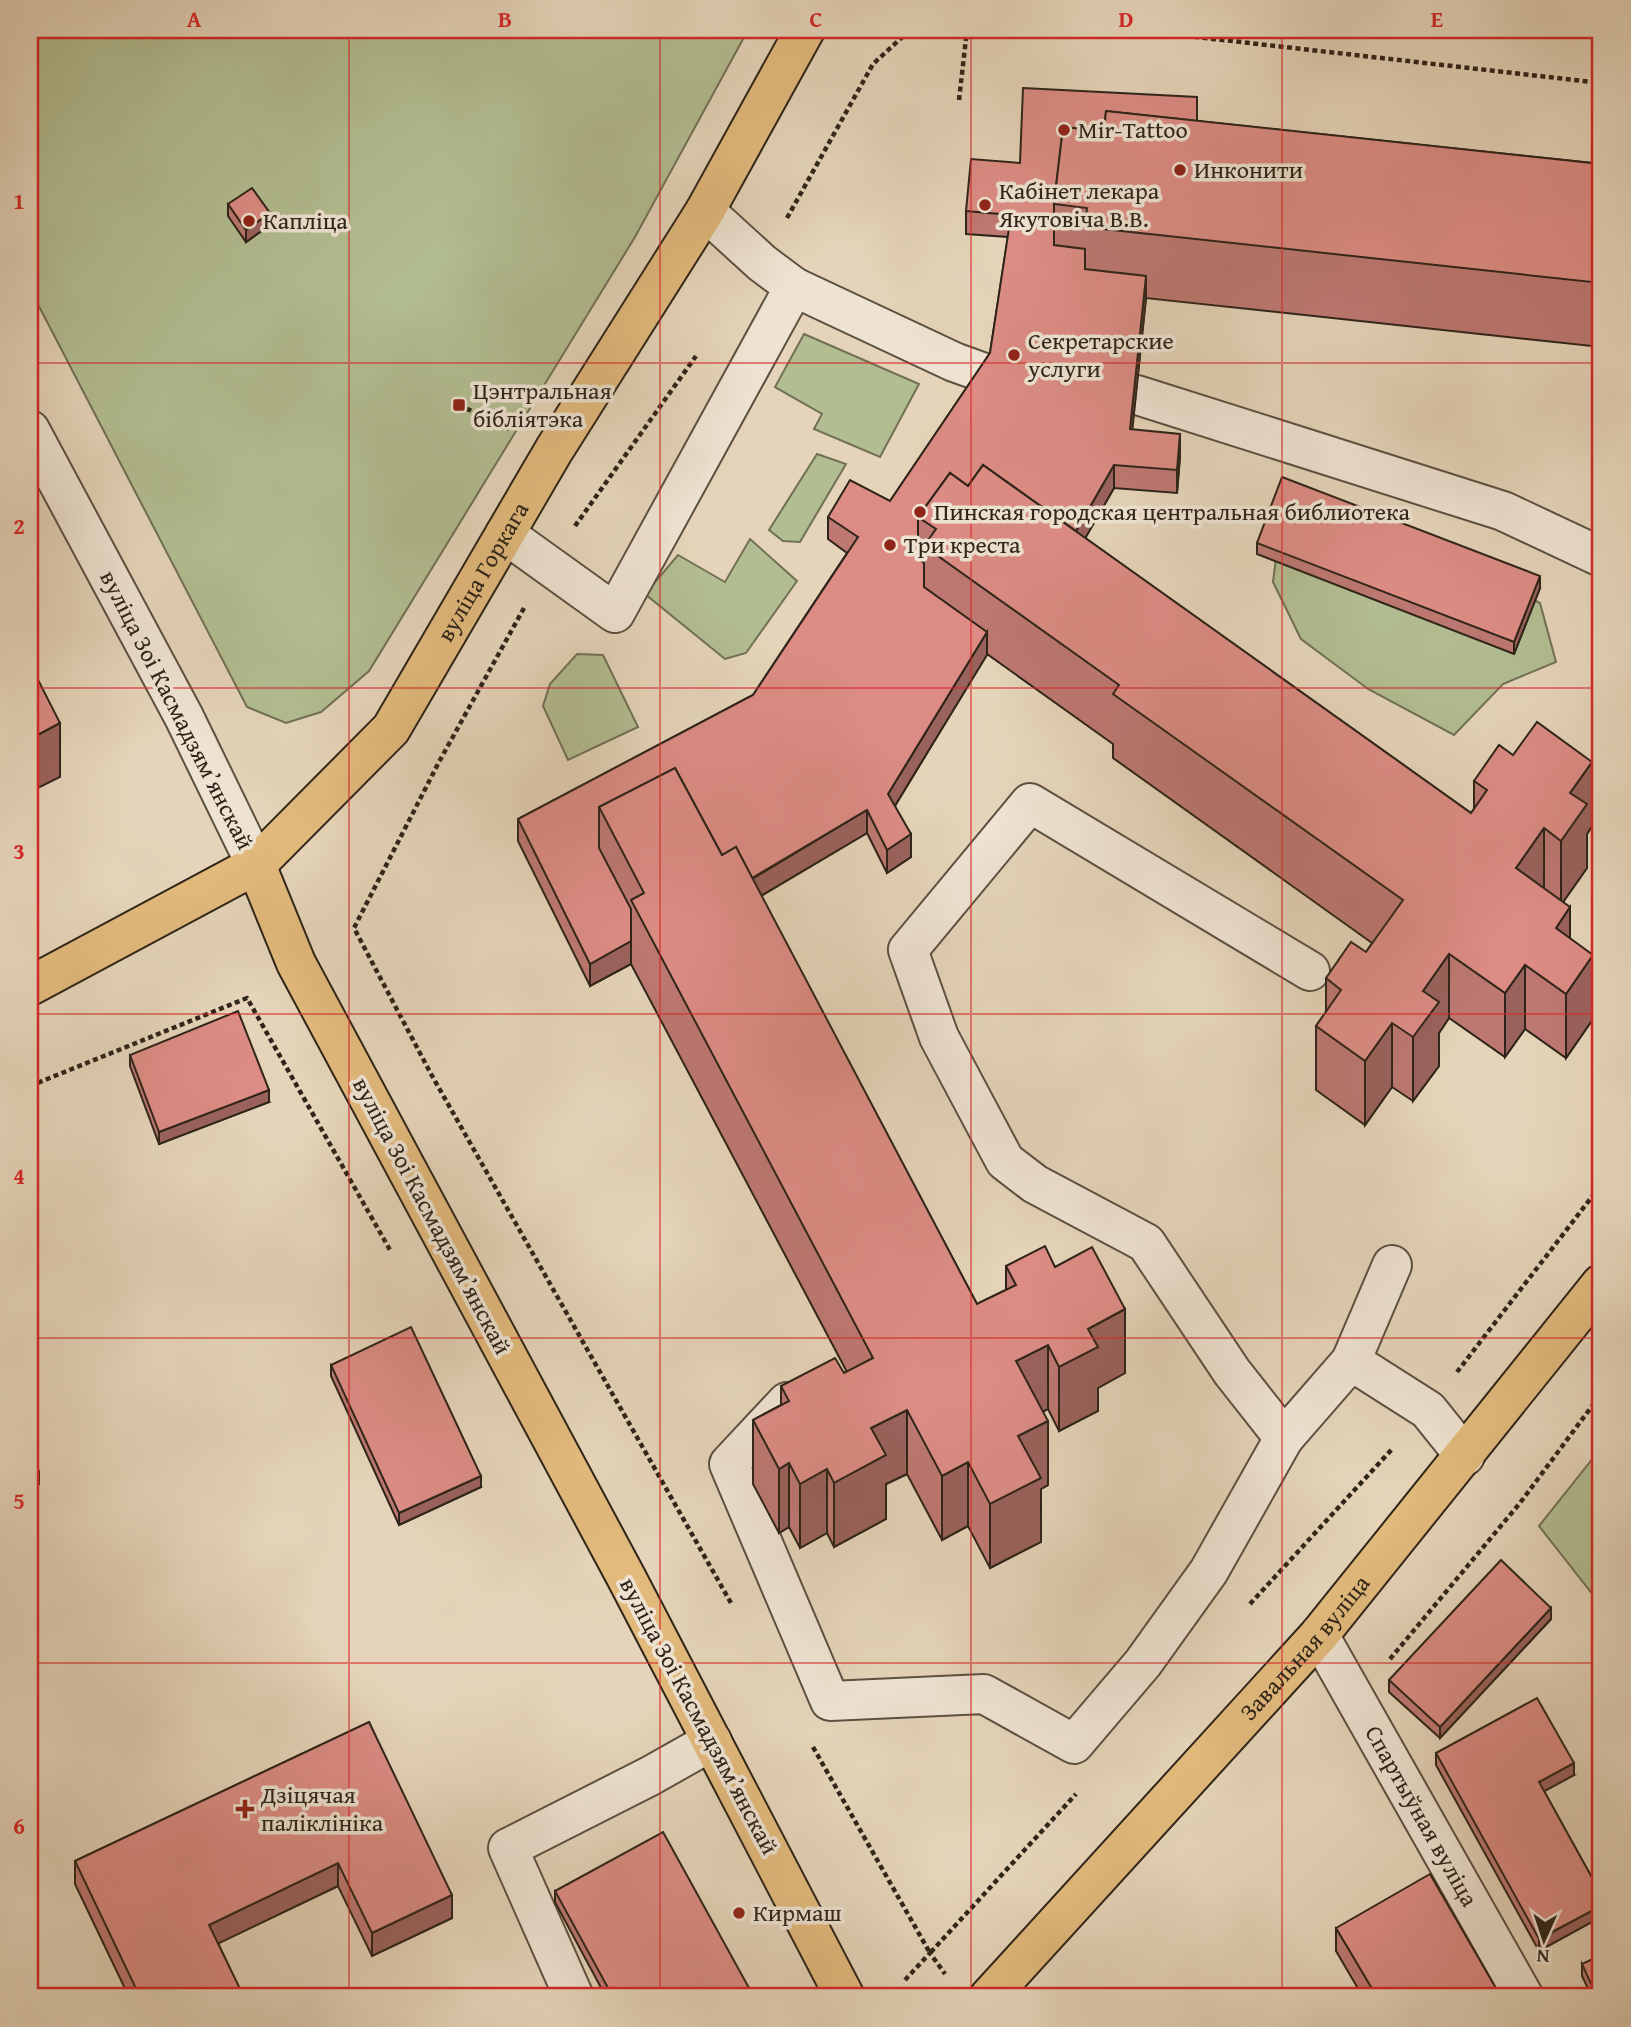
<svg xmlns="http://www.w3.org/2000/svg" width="1631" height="2027" font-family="'Gentium Book Plus',serif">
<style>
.green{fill:#b2bd91;stroke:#707055;stroke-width:2}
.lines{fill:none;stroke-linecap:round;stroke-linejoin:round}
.minor-casing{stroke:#5c5041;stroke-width:42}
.major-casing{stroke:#2e2419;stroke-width:42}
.path{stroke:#2e2419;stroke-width:4.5;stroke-dasharray:5 3.5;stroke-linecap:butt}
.minor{stroke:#eee3d2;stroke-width:38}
.major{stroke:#e2ba7c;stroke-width:38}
.wall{fill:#bd7872;stroke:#2e2419;stroke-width:2}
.shaded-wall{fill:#9a625c;stroke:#2e2419;stroke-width:2}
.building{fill:#dc8c84;stroke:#2e2419;stroke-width:2}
.grid{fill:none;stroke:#d62828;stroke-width:2;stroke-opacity:0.55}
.poi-dot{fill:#8f2418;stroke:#eee3d2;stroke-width:2.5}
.labels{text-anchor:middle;stroke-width:7;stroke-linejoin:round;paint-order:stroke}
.poi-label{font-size:24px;fill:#2e2419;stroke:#eee3d2;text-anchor:start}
.street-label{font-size:24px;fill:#2e2419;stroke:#eee3d2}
.neatline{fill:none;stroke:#d62828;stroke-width:2.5}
.grid-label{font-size:23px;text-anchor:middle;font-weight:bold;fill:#d62828}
</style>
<rect width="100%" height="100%" fill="#e5d4b9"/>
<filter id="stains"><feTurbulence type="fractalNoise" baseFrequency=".00286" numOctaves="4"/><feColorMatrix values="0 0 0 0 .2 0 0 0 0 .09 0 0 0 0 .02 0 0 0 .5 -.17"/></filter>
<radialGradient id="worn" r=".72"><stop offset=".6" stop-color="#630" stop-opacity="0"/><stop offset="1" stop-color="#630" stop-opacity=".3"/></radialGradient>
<g class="green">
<polygon points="30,30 748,30 635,237 369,671 321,712 286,723 247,707 30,289"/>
<polygon points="804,334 919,384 880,457 814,429 822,414 775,387"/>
<polygon points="817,454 846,464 800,542 783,541 769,530"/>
<polygon points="1280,527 1478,572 1540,603 1556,662 1503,684 1454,735 1368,689 1301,639 1273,582"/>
<polygon points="750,539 797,581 746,653 725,659 645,594 678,555 725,582"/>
<polygon points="577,654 603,655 638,727 568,760 543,706 550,684"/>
<polygon points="1601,1448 1601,1605 1539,1526"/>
</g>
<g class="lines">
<g class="minor-casing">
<g id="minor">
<polyline points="794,287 954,362 990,375"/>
<polyline points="1137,395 1503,511 1601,557"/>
<polyline points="30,430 184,717 256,865"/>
<polyline points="505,534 615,613 794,287 762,263 705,211"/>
<polyline points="1310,971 1030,803 908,950 939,1037 1005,1161 1035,1184 1146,1243 1232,1372 1284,1438 1351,1361 1428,1410 1465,1456"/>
<polyline points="1351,1361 1392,1265"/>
<polyline points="787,1402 729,1464 830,1701 984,1694 1074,1744 1143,1663 1209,1571 1284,1438"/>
<path id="s1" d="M1319 1635 1524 1997"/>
<polyline points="574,1997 508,1848 650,1776 712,1741"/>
</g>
</g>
<g class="major-casing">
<g id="major">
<polyline points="256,865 296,963 626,1577 845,1997"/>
<path id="s2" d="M30 986 256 865 391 729 554 450 705 211 805 30"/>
<path id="s3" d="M989 1997 1319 1635 1601 1284"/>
</g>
</g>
<g class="path">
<polyline points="1135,30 1601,83"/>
<polyline points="959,100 967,30"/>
<polyline points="787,218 873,64 910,30"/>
<polyline points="459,405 509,429"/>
<polyline points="575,526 696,356"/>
<polyline points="524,608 439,762 354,928 431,1074 731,1603"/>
<polyline points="30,1086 247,998 390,1250"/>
<polyline points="1457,1372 1601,1185"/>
<polyline points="1250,1604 1393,1448"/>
<polyline points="1390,1659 1520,1503 1601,1394"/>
<polyline points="813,1747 930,1953 1076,1794"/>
<polyline points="905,1980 930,1953 945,1974"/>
</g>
<use href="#minor" class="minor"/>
<use href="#major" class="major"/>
</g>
<g class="wall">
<polygon points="1197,121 1601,164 1601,347 1146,298 1132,429 1180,456 1177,493 1114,488 1085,538 1471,813 1474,809 1474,781 1592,826 1587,834 1587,868 1563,902 1570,939 1593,1019 1566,1058 1525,1029 1505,1057 1449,1018 1439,1033 1439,1066 1413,1101 1392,1087 1365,1125 1316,1090 1316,1026 1326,1012 1326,978 1366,952 1372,943 1113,758 1113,744 987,654 895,806 911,857 887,873 867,833 761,896 977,1304 1006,1290 1006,1266 1055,1267 1125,1373 1098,1388 1098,1411 1059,1431 1048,1409 1043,1412 1048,1485 1041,1489 1041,1542 990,1568 968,1526 942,1540 907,1474 886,1484 886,1519 834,1547 827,1533 800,1548 789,1527 779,1533 753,1484 753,1420 781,1405 781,1386 844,1373 847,1372 631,964 590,986 518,841 518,819 753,695 847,553 828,539 828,517 890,501 990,353 1008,237 966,234 966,211 1020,163"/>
<polygon points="228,204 270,225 246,242 228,216"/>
<polygon points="1257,543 1540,588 1514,654 1257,554"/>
<polygon points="130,1055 269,1102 159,1144 130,1066"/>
<polygon points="331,1365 481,1487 399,1525 331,1376"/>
<polygon points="1551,1619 1440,1738 1389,1692 1389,1680"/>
<polygon points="369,1722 452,1918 372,1956 338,1886 218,1943 243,1997 129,1997 75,1884 75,1861"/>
<polygon points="1436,1753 1574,1775 1544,1791 1601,1894 1601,1917 1539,1951 1436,1765"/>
<polygon points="555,1891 754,1997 606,1997 555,1902"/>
<polygon points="1336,1928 1501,1997 1363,1997 1336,1951"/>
<polygon points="1582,1964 1601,1997 1592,1997 1582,1976"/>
</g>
<g class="shaded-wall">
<polygon points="270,213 270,225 246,242 246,230"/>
<polygon points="1146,276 1146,298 1130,452 1130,429"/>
<polygon points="1180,434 1180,456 1177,493 1177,470"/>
<polygon points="1114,465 1114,488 1059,584 1059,561"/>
<polygon points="1540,576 1540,588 1514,654 1514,642"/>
<polygon points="987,632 987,655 888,817 888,794"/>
<polygon points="60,723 60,777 30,792 30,739"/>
<polygon points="1592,762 1592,826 1587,834 1587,868 1561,905 1561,841 1570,793"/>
<polygon points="867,810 867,833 722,919 722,897"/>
<polygon points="1544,828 1544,892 1516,868"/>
<polygon points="911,834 911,857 887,873 887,850"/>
<polygon points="1570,907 1570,971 1556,928"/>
<polygon points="631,941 631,964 590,986 590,964"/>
<polygon points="1449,954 1449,1018 1439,1033 1439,1066 1413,1101 1413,1037 1423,991"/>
<polygon points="1593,955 1593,1019 1566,1058 1566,994"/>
<polygon points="1525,965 1525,1029 1505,1057 1505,993"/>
<polygon points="1392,1023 1392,1087 1365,1125 1365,1061"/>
<polygon points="269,1090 269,1102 159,1144 159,1132"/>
<polygon points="1125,1309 1125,1373 1098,1388 1098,1411 1059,1431 1059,1367 1088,1329"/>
<polygon points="1048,1345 1048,1409 1016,1425 1016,1361"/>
<polygon points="907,1410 907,1474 886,1484 886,1519 834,1547 834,1483 871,1428"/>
<polygon points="1048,1421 1048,1485 1041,1489 1041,1542 990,1568 990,1504 1018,1436"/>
<polygon points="968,1462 968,1526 942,1540 942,1476"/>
<polygon points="789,1463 789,1527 779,1533 779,1469"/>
<polygon points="827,1469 827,1533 800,1548 800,1484"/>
<polygon points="39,1472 39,1484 30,1488 30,1476"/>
<polygon points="481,1476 481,1487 399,1525 399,1513"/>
<polygon points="1551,1608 1551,1619 1440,1738 1440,1727"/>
<polygon points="1574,1763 1574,1775 1539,1794 1539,1782"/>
<polygon points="338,1863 338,1886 209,1948 209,1925"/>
<polygon points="452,1895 452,1918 372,1956 372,1933"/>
<polygon points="1601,1906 1601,1917 1539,1951 1539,1939"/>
</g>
<g class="building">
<polygon points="1023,88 1197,97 1197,121 1106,111 1104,131 1063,127 1054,204 1054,245 1085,249 1085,269 1146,276 1130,429 1180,434 1177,470 1114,465 1076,531 983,465 968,486 950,473 918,517 918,558 924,563 924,587 987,632 888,794 911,834 887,850 867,810 752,878 736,847 722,855 675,768 599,807 599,848 631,909 631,941 590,964 518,819 753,695 858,537 828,517 850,480 890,501 990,353 1011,215 966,211 971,159 1020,163"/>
<polygon points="1106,111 1601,164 1601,283 1085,227 1087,208 1054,204 1063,127 1104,131"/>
<polygon points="252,188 270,213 246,230 228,204"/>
<polygon points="983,465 1471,813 1487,790 1474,781 1499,745 1513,755 1537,722 1592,762 1570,793 1587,804 1561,841 1544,828 1516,868 1570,907 1556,928 1593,955 1566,994 1525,965 1505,993 1449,954 1423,991 1439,1002 1413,1037 1392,1023 1365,1061 1316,1026 1341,990 1326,978 1351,942 1366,952 1403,900 1113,694 1119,685 924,546 936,529 918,517 950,473 968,486"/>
<polygon points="1282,477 1540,576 1514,642 1257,543"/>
<polygon points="30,664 60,723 30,739"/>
<polygon points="675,768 722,855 736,847 977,1304 1016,1285 1006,1266 1045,1246 1055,1267 1092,1247 1125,1309 1088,1329 1098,1347 1059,1367 1048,1345 1016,1361 1048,1421 1018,1436 1041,1478 990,1504 968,1462 942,1476 907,1410 871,1428 886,1455 834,1483 827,1469 800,1484 789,1463 779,1469 753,1420 789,1401 781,1386 835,1358 844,1373 873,1358 631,900 644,893 599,807"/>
<polygon points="238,1011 269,1090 159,1132 130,1055"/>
<polygon points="411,1327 481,1476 399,1513 331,1365"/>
<polygon points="30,1446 39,1472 30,1476"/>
<polygon points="1501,1560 1551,1608 1440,1727 1389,1680"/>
<polygon points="1537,1698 1574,1763 1539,1782 1601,1894 1601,1906 1539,1939 1436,1753"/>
<polygon points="369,1722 452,1895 372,1933 338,1863 209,1925 243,1995 238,1997 140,1997 75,1861"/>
<polygon points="663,1832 754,1997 613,1997 555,1891"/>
<polygon points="1430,1874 1501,1997 1377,1997 1336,1928"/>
<polygon points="1601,1955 1601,1997 1597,1997 1582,1964"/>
</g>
<path class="grid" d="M349 30V1997M660 30V1997M971 30V1997M1282 30V1997M30 363H1601M30 688H1601M30 1014H1601M30 1338H1601M30 1663H1601"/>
<g class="poi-dot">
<circle cx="1064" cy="130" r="7"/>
<circle cx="1180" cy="170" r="7"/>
<circle cx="985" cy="205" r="7"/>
<circle cx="249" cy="221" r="7"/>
<circle cx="1014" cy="355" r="7"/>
<rect x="452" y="398" width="14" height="14" rx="3.5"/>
<circle cx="920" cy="512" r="7"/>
<circle cx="890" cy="545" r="7"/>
<path d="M241.5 1798.5h7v7h7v7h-7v7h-7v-7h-7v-7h7z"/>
<circle cx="739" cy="1913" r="7"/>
</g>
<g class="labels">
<g class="poi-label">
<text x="1078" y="138">Mir-Tattoo</text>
<text x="1194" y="178">Инконити</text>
<text x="999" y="199">Кабінет лекара<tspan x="999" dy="28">Якутовіча В.В.</tspan></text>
<text x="263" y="229">Капліца</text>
<text x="1028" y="349">Секретарские<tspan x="1028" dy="28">услуги</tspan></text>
<text x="473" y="399">Цэнтральная<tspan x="473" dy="28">бібліятэка</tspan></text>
<text x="934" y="520">Пинская городская центральная библиотека</text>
<text x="904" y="553">Три креста</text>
<text x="261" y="1803">Дзіцячая<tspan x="261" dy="28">паліклініка</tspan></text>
<text x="753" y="1921">Кирмаш</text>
</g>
<g class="street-label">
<text dy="8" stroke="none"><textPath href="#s2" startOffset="630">вуліца Горкага</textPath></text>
<text transform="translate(177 710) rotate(63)" y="8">вуліца Зоі Касмадзямʼянскай</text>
<text transform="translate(432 1216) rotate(62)" y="8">вуліца Зоі Касмадзямʼянскай</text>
<text dy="8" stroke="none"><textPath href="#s3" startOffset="471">Завальная вуліца</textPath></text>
<text transform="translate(699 1716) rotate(62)" y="8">вуліца Зоі Касмадзямʼянскай</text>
<text dy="8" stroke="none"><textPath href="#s1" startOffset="208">Спартыўная вуліца</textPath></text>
</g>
</g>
<rect width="1631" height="2027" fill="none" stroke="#e5d4b9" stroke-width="77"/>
<g transform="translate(1544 1940) rotate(183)" stroke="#eee3d2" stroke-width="5" paint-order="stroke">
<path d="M0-5L12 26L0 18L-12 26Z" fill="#2e2419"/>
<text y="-10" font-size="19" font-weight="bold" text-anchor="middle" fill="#2e2419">N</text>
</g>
<rect x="38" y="38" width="1554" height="1950" class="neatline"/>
<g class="grid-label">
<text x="194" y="27">A</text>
<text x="505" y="27">B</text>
<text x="816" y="27">C</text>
<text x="1126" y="27">D</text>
<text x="1437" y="27">E</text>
<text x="19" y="209">1</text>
<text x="19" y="534">2</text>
<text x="19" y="859">3</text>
<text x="19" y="1184">4</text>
<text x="19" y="1509">5</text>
<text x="19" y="1834">6</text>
</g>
<rect width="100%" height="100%" filter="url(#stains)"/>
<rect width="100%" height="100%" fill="url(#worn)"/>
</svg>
